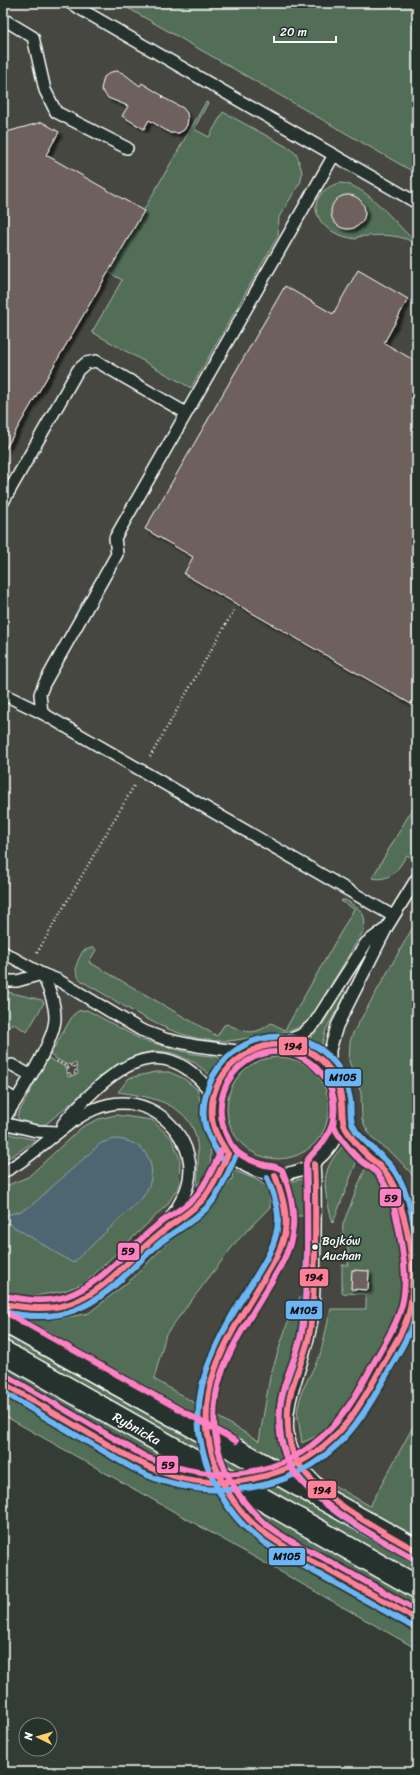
<svg xmlns="http://www.w3.org/2000/svg" width="420" height="1775" font-family="Sriracha,sans-serif">
<style>
.built{fill:#454741}
.green{fill:#526e56;stroke:#a8b6aa}
.water{fill:#4d6672;stroke:#94a3aa}
.building{fill:#6e615c;stroke:#fff;filter:url(#shadow)}
.lines{fill:none;stroke-linecap:round;stroke-linejoin:round}
.service-casing{stroke:#fff;stroke-width:14}
.primary-casing{stroke:#fff;stroke-width:25}
.path{stroke:#fff;stroke-width:2.5;stroke-dasharray:1 3;stroke-linecap:butt}
.service{stroke:#26332d;stroke-width:11}
.primary{stroke:#26332d;stroke-width:22}
.service-bridge-casing{stroke:#fff;stroke-width:14;stroke-linecap:butt}
.service-bridge{stroke:#26332d;stroke-width:11}
.bus-1-casing{stroke:#26332d;stroke-width:9}
.bus-2-casing{stroke:#26332d;stroke-width:9}
.bus-3-casing{stroke:#26332d;stroke-width:9}
.bus-1{stroke:#ff8098;stroke-width:6}
.bus-2{stroke:#6db6f5;stroke-width:6}
.bus-3{stroke:#ff80c5;stroke-width:6}
.bus-dot{fill:#fff;stroke:#26332d;stroke-width:1.5}
.labels{text-anchor:middle;stroke-width:3.5;stroke-linejoin:round;paint-order:stroke}
.bus-label{font-size:12px;fill:#fff;stroke:#26332d;text-anchor:start}
.street-label{font-size:13px;fill:#fff;stroke:#26332d}
.line-badge{stroke:#26332d;stroke-width:1.5}
.pale-badge-label{font-size:11px;text-anchor:middle;font-weight:bold;fill:#111}
</style>
<defs>
<filter id="shadow"><feDropShadow dx="3.5" dy="3.5" stdDeviation="1" flood-color="#0009"/></filter>
</defs>
<rect width="100%" height="100%" fill="#343c36"/>
<filter id="ink" filterUnits="userSpaceOnUse"><feTurbulence type="fractalNoise" baseFrequency=".025" numOctaves="2"/><feDisplacementMap in="SourceGraphic" scale="8" xChannelSelector="R" yChannelSelector="G"/><feConvolveMatrix kernelMatrix="1 2 1 2 8 2 1 2 1" color-interpolation-filters="sRGB"/></filter>
<g filter="url(#ink)">
<polygon class="built" points="3,3 237,3 417,110 417,920 350,1042 353,1072 361,1093 417,1162 417,1419 370,1506 3,1291"/>
<g class="green">
<polygon points="119,3 417,3 417,174"/>
<polygon points="206,102 208,103 194,129 209,137 223,112 291,149 297,155 302,172 301,181 279,217 278,236 191,388 92,332 122,280 108,272"/>
<path d="M341 183C368 185 395 224 415 241L413 242C395 233 376 235 357 237L356 239C342 237 324 231 318 216 310 200 326 185 341 183Z"/>
<path d="M417 801V854L414 859 407 855C398 869 391 882 372 878Z"/>
<path d="M342 900H345C360 909 367 912 364 930L314 1013C298 1034 287 1030 264 1035 251 1037 240 1040 228 1041 174 1043 128 1007 83 982 71 973 77 961 83 951L94 947 96 950 89 962 217 1036 224 1025 227 1024C245 1032 253 1037 271 1023L285 1030 354 909 341 901Z"/>
<polygon points="417,920 417,1182 410,1172 395,1156 373,1139 365,1126 362,1119 361,1093 349,1061 350,1042 353,1033"/>
<polygon points="3,991 42,1000 44,1003 27,1032 12,1023 8,1029 3,1026"/>
<polygon points="342,991 345,991 346,994 326,1029 322,1044 318,1045 310,1041 310,1038 323,1024"/>
<polygon points="87,1010 142,1040 194,1054 219,1057 220,1060 210,1075 195,1063 173,1053 157,1051 140,1054 116,1065 46,1124 33,1126 24,1125 17,1116 48,1058 66,1067 68,1077 78,1074 76,1063 67,1065 50,1055 73,1015 78,1011"/>
<circle cx="278" cy="1108" r="51"/>
<path d="M155 1072H169L183 1078 197 1089 211 1140 210 1170 197 1186C198 1168 200 1147 194 1131 182 1101 145 1096 118 1092L129 1078Z"/>
<polygon points="116,1115 152,1120 172,1139 180,1160 179,1186 167,1205 85,1283 64,1291 18,1299 53,1320 89,1313 133,1278 170,1240 209,1209 232,1179 233,1170 257,1180 270,1189 270,1207 236,1242 166,1334 154,1379 259,1441 270,1377 289,1318 305,1289 301,1339 281,1401 279,1431 287,1458 370,1506 417,1419 417,1649 3,1415 3,1187 28,1177 82,1127 99,1119"/>
<polygon points="3,1130 13,1135 36,1140 12,1156 3,1160"/>
<path d="M345 1144 358 1158 333 1223C326 1197 318 1176 337 1153 340 1150 342 1146 345 1144Z"/>
<polygon points="368,1165 377,1174 390,1201 405,1273 402,1311 351,1402 325,1432 302,1443 297,1411 302,1391 320,1355 331,1309 366,1309 366,1294 342,1293 342,1265 348,1265 348,1246 342,1246 343,1224 364,1171"/>
<polygon points="302,1179 305,1180 305,1216 294,1216 292,1201 286,1184 287,1182"/>
</g>
<path class="water" d="M114 1139C148 1140 162 1169 143 1197L73 1263 6 1222 7 1215 21 1211 32 1205 101 1143Z"/>
<g class="building">
<polygon points="117,71 123,73 140,86 142,83 163,96 162,97 183,108 187,113 188,119 187,125 184,130 179,133 170,133 149,120 144,129 122,116 128,106 108,98 101,89 104,77 111,72"/>
<polygon points="42,122 59,132 46,155 144,211 3,453 3,133"/>
<circle cx="348" cy="212" r="17"/>
<polygon points="358,270 408,299 384,343 417,362 417,694 411,704 184,574 193,557 145,529 285,286 333,314"/>
<polygon points="352,1270 369,1271 368,1290 351,1289"/>
</g>
<g class="lines">
<g class="service-casing">
<g id="service">
<polyline points="70,3 417,203"/>
<polyline points="3,19 33,37 45,90 56,112 127,148"/>
<polyline points="3,502 78,370 86,363 96,361 186,413"/>
<polyline points="3,694 42,713 393,916"/>
<polyline points="42,713 40,694 44,684 117,554 115,538 334,155"/>
<polyline points="3,952 42,974 58,980 141,1030 165,1039 197,1046 245,1052"/>
<polyline points="3,981 17,981 42,974"/>
<polyline points="281,1043 301,1035 314,1024 366,943 384,930"/>
<circle cx="277" cy="1109" r="65"/>
<polyline points="12,1065 30,1075"/>
<polyline points="330,1070 330,1050 337,1026 387,927 417,878"/>
<polyline points="3,1092 16,1100"/>
<path d="M3 1121C17 1098 55 1042 55 1018 55 1002 49 988 42 974"/>
<polyline points="3,1123 36,1131 57,1132"/>
<path d="M342 1123C348 1133 355 1144 364 1152 372 1160 381 1165 388 1175 407 1203 420 1291 406 1322"/>
<path d="M63 1124C73 1110 85 1100 97 1088 140 1049 176 1046 213 1095"/>
<path d="M314 1164C316 1188 315 1212 315 1237 314 1264 315 1292 312 1319 302 1387 256 1432 323 1489"/>
<path d="M3 1172C49 1151 90 1082 149 1109 164 1116 175 1127 183 1142 201 1177 181 1203 162 1231"/>
<path d="M3 1304C26 1309 50 1311 72 1303 105 1291 134 1252 162 1231 175 1221 190 1214 201 1202 214 1188 220 1171 228 1154"/>
<polyline points="3,1383 122,1452"/>
<path d="M206 1401C214 1343 257 1296 282 1244 289 1219 283 1199 275 1175"/>
<polyline points="249,1519 258,1528 281,1544 417,1620"/>
</g>
</g>
<g class="primary-casing">
<g id="primary">
<polyline points="3,1320 417,1551"/>
<path id="s1" d="M3 1352 417 1587"/>
</g>
</g>
<g class="path">
<polyline points="150,757 234,610"/>
<polyline points="37,953 135,784"/>
<polyline points="57,1061 68,1067 74,1065 76,1073 69,1075 68,1067"/>
</g>
<use href="#service" class="service"/>
<use href="#primary" class="primary"/>
<g class="service-bridge-casing">
<path id="service-bridge" d="M122 1452C140 1462 157 1472 177 1477 236 1494 306 1473 344 1426 369 1395 386 1356 406 1322"/>
</g>
<use href="#service-bridge" class="service-bridge"/>
<g class="bus-1-casing">
<g id="bus-1">
<path d="M314 1164C316 1193 315 1222 315 1252 314 1280 314 1308 309 1336 304 1361 290 1383 288 1408 287 1425 288 1446 297 1461 319 1499 380 1530 417 1551"/>
<path d="M275 1175C281 1193 288 1211 285 1231 282 1251 270 1268 260 1285 227 1339 193 1389 212 1454 219 1481 235 1509 257 1527 275 1542 296 1553 317 1564 350 1582 384 1601 417 1620"/>
<path d="M3 1304C26 1308 50 1311 72 1303 107 1290 130 1257 158 1235 173 1222 192 1213 205 1197 215 1184 221 1169 228 1154"/>
<path d="M3 1383C33 1401 63 1418 93 1436 126 1455 159 1477 198 1481 253 1487 308 1469 345 1425 360 1407 371 1386 382 1366 392 1348 406 1328 410 1308 416 1275 410 1236 400 1204 397 1193 393 1182 386 1173 381 1166 374 1161 368 1156 359 1148 352 1139 346 1129 341 1121 343 1114 342 1105 341 1086 331 1066 315 1055 270 1024 206 1065 212 1118 213 1131 221 1143 228 1154"/>
</g>
</g>
<g class="bus-2-casing">
<g id="bus-2">
<path d="M221 1158C214 1146 206 1134 204 1120 202 1104 206 1090 213 1076 235 1038 279 1026 317 1047 323 1050 328 1056 333 1061 342 1070 348 1087 350 1099 352 1113 348 1118 356 1131 366 1144 379 1153 390 1165 408 1186 413 1218 417 1244"/>
<path d="M306 1165C308 1193 307 1221 307 1249 306 1278 306 1306 301 1334 297 1359 283 1381 280 1407 278 1426 281 1449 291 1466 316 1507 372 1535 413 1558"/>
<path d="M267 1178C272 1190 277 1202 278 1215 280 1246 256 1275 241 1300 206 1359 181 1412 213 1479 222 1499 234 1518 251 1532 269 1548 292 1559 313 1571 346 1589 380 1608 413 1627"/>
<path d="M3 1312C27 1317 52 1319 75 1310 110 1297 133 1265 161 1242 177 1229 197 1220 211 1203 222 1189 228 1173 235 1157"/>
<path d="M3 1392C35 1411 67 1430 100 1449 121 1461 143 1476 167 1482 222 1498 285 1490 329 1452 355 1431 372 1401 388 1372 398 1353 411 1334 417 1313"/>
</g>
</g>
<g class="bus-3-casing">
<g id="bus-3">
<path d="M5 1296C25 1300 47 1303 67 1296 102 1284 127 1249 155 1227 168 1216 184 1209 196 1196 207 1183 214 1166 221 1151"/>
<polyline points="7,1313 236,1441"/>
<path d="M7 1376 146 1457C210 1483 279 1482 330 1429 348 1411 361 1387 373 1364 399 1318 411 1303 402 1248 398 1223 394 1194 378 1174 373 1168 365 1164 359 1159 352 1153 336 1134 334 1125 332 1116 335 1106 332 1095"/>
<path d="M413 1558C376 1537 309 1502 289 1464 281 1447 278 1426 280 1408 282 1381 297 1358 302 1332 310 1277 307 1219 306 1163 308 1158 312 1155 315 1151 325 1141 333 1128 334 1114 336 1099 331 1083 320 1072 276 1022 200 1073 226 1134 228 1138 230 1144 233 1147 240 1157 254 1162 265 1165 271 1166 277 1166 282 1170 290 1189 296 1214 292 1235 289 1253 279 1269 270 1284 238 1339 202 1382 218 1448 225 1477 241 1502 263 1522 280 1537 300 1546 320 1556 352 1574 385 1592 417 1611"/>
</g>
</g>
<use href="#bus-1" class="bus-1"/>
<use href="#bus-2" class="bus-2"/>
<use href="#bus-3" class="bus-3"/>
</g>
</g>
<circle class="bus-dot" cx="315" cy="1247" r="3.5"/>
<g class="labels">
<g class="bus-label">
<text x="322" y="1245">Bojków<tspan x="322" dy="15">Auchan</tspan></text>
</g>
<g class="street-label">
<text dy="5" stroke="none"><textPath href="#s1" startOffset="154">Rybnicka</textPath></text>
</g>
</g>
<g class="line-badge">
<rect x="278" y="1036" width="30" height="20" rx="4" fill="#ff8098"/>
<rect x="324" y="1068" width="38" height="19" rx="4" fill="#6db6f5"/>
<rect x="379" y="1188" width="23" height="19" rx="4" fill="#ff80c5"/>
<rect x="117" y="1242" width="23" height="19" rx="4" fill="#ff80c5"/>
<rect x="299" y="1268" width="30" height="19" rx="4" fill="#ff8098"/>
<rect x="285" y="1300" width="38" height="20" rx="4" fill="#6db6f5"/>
<rect x="156" y="1455" width="23" height="19" rx="4" fill="#ff80c5"/>
<rect x="307" y="1480" width="30" height="19" rx="4" fill="#ff8098"/>
<rect x="268" y="1547" width="38" height="19" rx="4" fill="#6db6f5"/>
</g>
<g class="pale-badge-label">
<text x="293" y="1050">194</text>
<text x="343" y="1081">M105</text>
<text x="391" y="1202">59</text>
<text x="128" y="1255">59</text>
<text x="314" y="1281">194</text>
<text x="304" y="1314">M105</text>
<text x="168" y="1469">59</text>
<text x="322" y="1494">194</text>
<text x="287" y="1560">M105</text>
</g>
<rect width="420" height="1775" fill="none" stroke="#26332d" stroke-width="16"/>
<rect x="8" y="8" width="404" height="1759" fill="none" stroke="#fff" stroke-width="1.5" filter="url(#ink)"/>
<g transform="translate(38 1737) rotate(275)"><circle r="19" fill="#26332d" stroke="#7d8581"/>
<path d="M0-3L7 15L0 10L-7 15Z" fill="#ffd166"/>
<text y="-6" font-size="11" font-weight="bold" text-anchor="middle" fill="#ffffff">N</text>
</g>
<path d="M274 36v6h62v-6" fill="none" stroke="#ffffff" stroke-width="2"/>
<text x="280" y="36" font-size="12" fill="#ffffff" stroke="#26332d" stroke-width="3" paint-order="stroke">20 m</text>
</svg>
